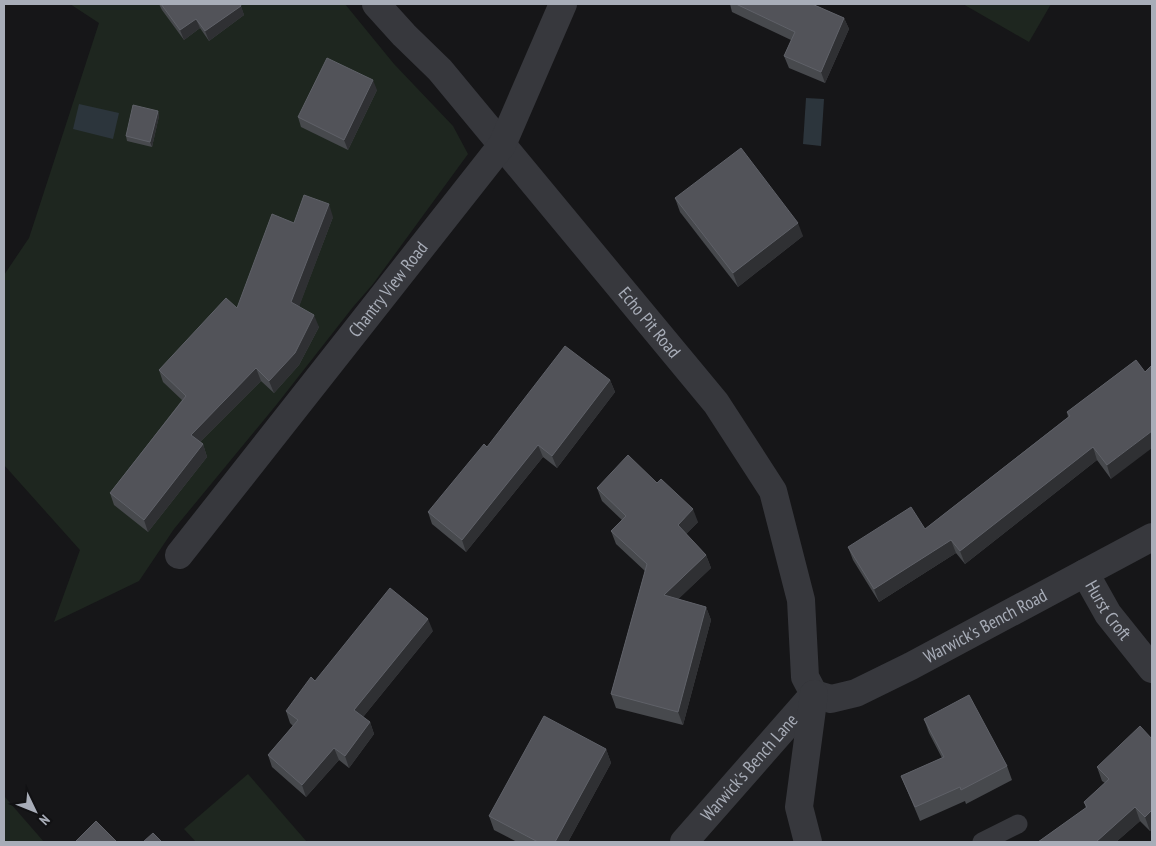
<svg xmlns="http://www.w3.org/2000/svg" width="1156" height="846" font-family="'PT Sans Narrow',sans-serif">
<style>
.green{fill:#1e261f}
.water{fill:#2c353c}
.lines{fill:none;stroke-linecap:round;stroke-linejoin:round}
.lane{stroke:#37383d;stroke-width:19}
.street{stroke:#37383d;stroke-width:28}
.wall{fill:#47494d}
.shaded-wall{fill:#2f3033}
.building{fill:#525359;stroke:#5f6168}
.labels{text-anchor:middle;stroke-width:4;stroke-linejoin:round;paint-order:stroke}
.street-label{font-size:18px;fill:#a8adb8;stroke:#111113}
</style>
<rect width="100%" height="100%" fill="#161618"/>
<g class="green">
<polygon points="70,4 345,4 394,64 453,126 468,154 373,284 353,307 277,404 174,529 139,581 54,622 80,550 4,465 4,275 29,238 99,23"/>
<polygon points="963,4 1051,4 1029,42"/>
<polygon points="248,774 307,842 196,842 184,829"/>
<polygon points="4,796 44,842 4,842"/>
</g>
<g class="water">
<polygon points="806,98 824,99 821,146 803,144"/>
<polygon points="79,104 119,113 113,139 73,129"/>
</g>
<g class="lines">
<polyline class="lane" points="982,842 1018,824"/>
<g class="street">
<path id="s1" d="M376 4 404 35 440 70 716 403 773 491 801 600 805 677 814 694"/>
<path id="s2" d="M179 555 502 145 563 4"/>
<path id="s3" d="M1085 573 1108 614 1152 669"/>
<path id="s4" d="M814 694 831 699 856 693 911 666 1152 537"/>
<path id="s5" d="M684 842 814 694"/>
<polyline points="808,842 799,807 814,694"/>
</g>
</g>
<g class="wall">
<polygon points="159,4 240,4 244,15 209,41 200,28 184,40 162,10"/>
<polygon points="730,4 812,4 844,18 849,29 825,83 789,68 784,56 791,40 732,12"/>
<polygon points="377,90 348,150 301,127 298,117"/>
<polygon points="158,111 159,116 152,147 127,141 126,136"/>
<polygon points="675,198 803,236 738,287 680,212"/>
<polygon points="333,217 299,306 319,327 299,365 274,393 261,381 200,442 203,444 207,457 148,532 114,505 110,493 182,400 163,382 159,370 237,308"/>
<polygon points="1136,360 1111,479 1097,460 965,564 956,553 879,602 853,560 848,547 925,529 1068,417 1067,412"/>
<polygon points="610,380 615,392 557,468 543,457 466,552 432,524 428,512 487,447"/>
<polygon points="597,488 698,522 686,534 706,555 711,568 678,599 706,607 711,620 683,725 616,708 611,694 645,571 616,544 611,531 622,520 602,501"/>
<polygon points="433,631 363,717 370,722 374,734 349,768 339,760 306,797 272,767 268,755 293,726 290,723 286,711 315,681"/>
<polygon points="924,719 1007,766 1012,780 966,804 965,801 920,821 907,790 901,776 942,758 929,733"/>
<polygon points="1152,739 1152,829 1150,831 1140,821 1116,842 1038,842 1086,808 1084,802 1105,783 1102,781 1097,767"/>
<polygon points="606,749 611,763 568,842 517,842 494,830 489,816"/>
</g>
<g class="shaded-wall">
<polygon points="241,6 244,15 209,41 205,31"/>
<polygon points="844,18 849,29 825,83 821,72"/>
<polygon points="196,19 200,28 184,40 180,30"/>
<polygon points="373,80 377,90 348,150 344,140"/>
<polygon points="158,111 159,116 152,147 150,142"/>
<polygon points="329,204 333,217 296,315 291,302"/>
<polygon points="798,223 803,236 738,287 733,273"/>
<polygon points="314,315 319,327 299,365 274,393 269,381"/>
<polygon points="256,368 261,381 195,447 191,435"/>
<polygon points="610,380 615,392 557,468 552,456"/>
<polygon points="1152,431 1152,448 1111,479 1107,465"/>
<polygon points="203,444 207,457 148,532 144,520"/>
<polygon points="538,445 543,457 466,552 462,540"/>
<polygon points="1093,447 1097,460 965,564 960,551"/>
<polygon points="693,509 698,522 682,538 678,525"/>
<polygon points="951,540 956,553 879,602 874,589"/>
<polygon points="706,555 711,568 668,609 664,595"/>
<polygon points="706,607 711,620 683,725 678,712"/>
<polygon points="428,619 433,631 359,722 354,710"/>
<polygon points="370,722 374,734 349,768 345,756"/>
<polygon points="334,748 339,760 306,797 302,785"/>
<polygon points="606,749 611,763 568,842 555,842"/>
<polygon points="1135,807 1140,821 1116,842 1096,842"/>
<polygon points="1152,810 1152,829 1150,831 1145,817"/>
</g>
<g class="building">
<polygon points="161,4 240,4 241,6 205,31 196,19 180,30"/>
<polygon points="736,4 812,4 844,18 821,72 784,56 795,32"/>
<polygon points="327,58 373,80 344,140 298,117"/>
<polygon points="133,105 158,111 150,142 126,136"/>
<polygon points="741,148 798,223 733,273 675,198"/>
<polygon points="304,195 329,204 291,302 314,315 295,353 269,381 256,368 191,435 203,444 144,520 110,493 186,396 159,370 226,298 237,308 272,214 294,223"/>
<polygon points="565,346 610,380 552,456 538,445 462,540 428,512 484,444 487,447"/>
<polygon points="1136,360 1145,372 1152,365 1152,431 1107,465 1093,447 960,551 951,540 874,589 848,547 911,507 925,529 1070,416 1067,412"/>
<polygon points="628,455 657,483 661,479 693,509 678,525 706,555 664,595 706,607 678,712 611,694 647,564 611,531 626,516 597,488"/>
<polygon points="390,588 428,619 354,710 370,722 345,756 334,748 302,785 268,755 298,720 286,711 311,677 315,681"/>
<polygon points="969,695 1007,766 961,790 960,787 915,807 901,776 944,757 924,719"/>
<polygon points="544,716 606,749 555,842 538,842 489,816"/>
<polygon points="1140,726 1152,739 1152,810 1145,817 1135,807 1096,842 1038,842 1087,807 1084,802 1109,779 1097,767"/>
<polygon points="96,821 117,842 75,842"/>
<polygon points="153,833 162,842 143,842"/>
</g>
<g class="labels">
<g class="street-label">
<text dy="6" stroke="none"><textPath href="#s2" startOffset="338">Chantry View Road</textPath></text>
<text dy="6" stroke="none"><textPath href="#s1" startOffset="420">Echo Pit Road</textPath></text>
<text dy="6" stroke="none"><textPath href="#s3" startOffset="44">Hurst Croft</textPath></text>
<text dy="6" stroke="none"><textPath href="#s4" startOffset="189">Warwick's Bench Road</textPath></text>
<text dy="6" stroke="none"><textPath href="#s5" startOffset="99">Warwick's Bench Lane</textPath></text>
</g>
</g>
<rect width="1156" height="846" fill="none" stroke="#a8adb8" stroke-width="10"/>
<g transform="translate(35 811) rotate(133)" stroke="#111113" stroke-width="4" paint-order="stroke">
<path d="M0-4L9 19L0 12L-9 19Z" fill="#a8adb8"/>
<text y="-8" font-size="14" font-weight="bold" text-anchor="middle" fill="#a8adb8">N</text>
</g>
</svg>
